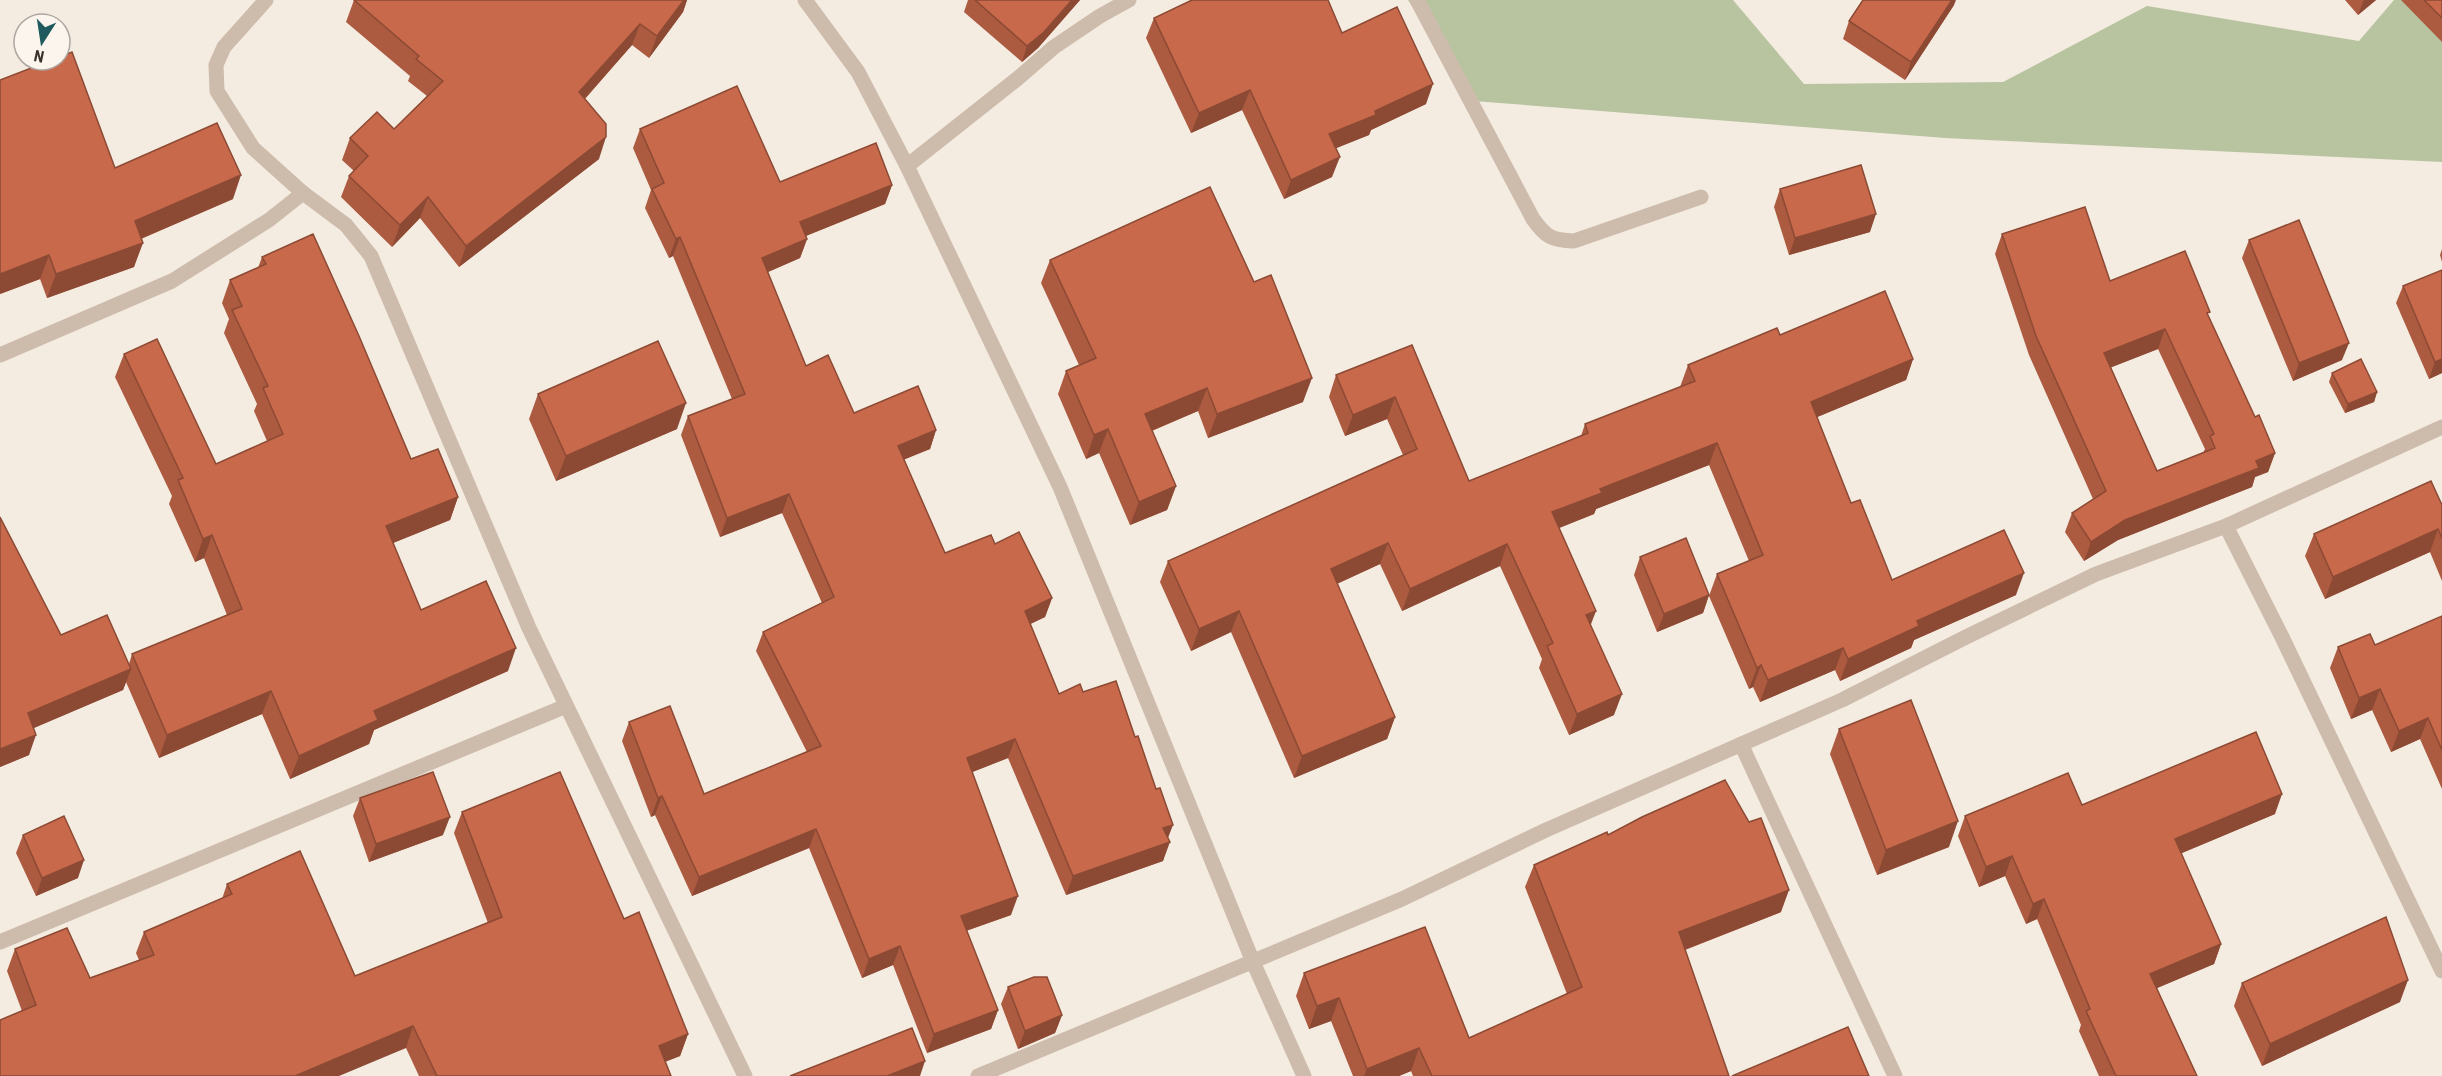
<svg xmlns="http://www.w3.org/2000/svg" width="2442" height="1076" font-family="'Roboto Condensed',sans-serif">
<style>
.green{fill:#b8c4a0}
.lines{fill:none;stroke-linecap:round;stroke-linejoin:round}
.minor{stroke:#cdbbac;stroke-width:15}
.wall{fill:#ac5a40;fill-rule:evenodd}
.shaded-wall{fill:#8c4a34}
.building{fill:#c8694b;stroke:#8c4a34;stroke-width:1.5;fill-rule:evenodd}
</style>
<rect width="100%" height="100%" fill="#f4ebe1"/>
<polygon class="green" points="1408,0 1733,0 1804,84 2003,82 2147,6 2359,41 2394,0 2442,0 2442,162 1945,138 1474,101"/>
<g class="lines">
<g class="minor">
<polyline points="266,0 224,47 216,65 217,91 253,148 303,193 346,225 371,256 529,628 745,1076"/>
<polyline points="805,0 858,72 907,166 1017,79 1054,47 1100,16 1129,0"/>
<path d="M1417 0 1533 219C1546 237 1551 240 1574 241L1701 197"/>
<polyline points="907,166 1060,487 1253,962 1304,1076"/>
<polyline points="0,355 172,281 269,220 303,193"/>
<polyline points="2226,526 2282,637 2442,971"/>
<polyline points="1741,744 1895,1076"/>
<polyline points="0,942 566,706"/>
<polyline points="978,1076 1402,899 1546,830 1842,700 1966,637 2096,574 2226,526 2442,427"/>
</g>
</g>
<g class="wall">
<polygon points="354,0 687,0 683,12 649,58 632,45 585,99 599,159 459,267 420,218 392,247 341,197 349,176 354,171 342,160 350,138 394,129 427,96 408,81 410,76 346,22"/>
<polygon points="968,0 1080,0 1038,48 1022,62 964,12"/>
<polygon points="2345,0 2376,0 2358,15"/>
<polygon points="2401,0 2442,0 2442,42"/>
<polygon points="1954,5 1905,80 1843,39 1849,21"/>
<polygon points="1154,18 1342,33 1426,104 1371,130 1369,135 1335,148 1332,177 1284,199 1242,110 1191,133 1146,38"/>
<polygon points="640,129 780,182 892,185 885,204 806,236 807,239 800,258 768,272 806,366 854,413 936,430 930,449 904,459 945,553 995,544 1052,598 1045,617 1030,624 1059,694 1083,692 1168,838 1163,861 1066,895 1008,758 972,772 1011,915 966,931 998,1010 991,1029 927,1053 893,965 862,978 809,848 692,896 655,815 651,817 622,741 629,722 704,794 807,752 756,651 763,632 822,603 782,513 720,537 681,435 688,416 732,399 673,256 669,258 645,208 651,190 633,148"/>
<polygon points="115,168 233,199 141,239 134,267 47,298 40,279 0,294"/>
<polygon points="1780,189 1870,232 1789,255 1774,207"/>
<path d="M2002 234 2110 281 2208 316 2255 417 2275 453 2268 472 2255 477 2252 487 2118 540 2084 561 2065 532 2072 513 2093 499 2029 355 1995 254ZM2158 349 2205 449 2203 453 2157 471 2111 367Z"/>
<polygon points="2249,240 2342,360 2293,381 2242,258"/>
<polygon points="2442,249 2442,262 2440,255"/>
<polygon points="262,257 411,459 458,497 450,520 393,543 421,610 508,671 374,730 369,744 290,779 262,714 159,758 126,682 123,690 33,728 29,755 0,767 61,635 129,664 132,654 227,615 204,558 195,562 169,504 172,496 115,377 124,354 216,464 267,441 254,411 257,404 224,333 229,319 222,303 230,280 258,268"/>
<polygon points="1050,260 1303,402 1208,438 1198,411 1152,431 1176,486 1167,510 1130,525 1099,453 1086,459 1058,394 1066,371 1079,365 1041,283"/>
<polygon points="2403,286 2442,373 2429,379 2396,303"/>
<polygon points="1780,335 1913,359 1906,380 1817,417 1851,503 1892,580 2016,595 1914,640 1911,648 1840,681 1835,670 1760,702 1753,687 1749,689 1709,596 1717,574 1749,561 1709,465 1596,509 1594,514 1559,528 1590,625 1614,715 1569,735 1539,668 1542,659 1500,566 1402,611 1380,564 1337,584 1395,717 1387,739 1294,778 1231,632 1191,651 1160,582 1168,561 1403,455 1387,419 1345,436 1329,397 1336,375 1412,345 1469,481 1581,436 1585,424 1680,387 1688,365"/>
<polygon points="2332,373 2377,392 2374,402 2345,413 2329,382"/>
<polygon points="538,394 677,429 556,481 529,419"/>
<polygon points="2442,505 2442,581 2430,552 2325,599 2305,556 2314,534"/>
<polygon points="1640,557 1709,595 1703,613 1657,632 1634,575"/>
<polygon points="2442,616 2442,789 2420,739 2391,752 2372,710 2351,719 2330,668 2338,647 2375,645"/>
<polygon points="1839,729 1949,847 1877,875 1830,754"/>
<polygon points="360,798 443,835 369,862 353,816"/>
<polygon points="2082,805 2275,814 2181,853 2221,944 2214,964 2157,988 2197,1076 2099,1076 2079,1031 2081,1025 2037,919 2026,924 2005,876 1979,887 1958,836 1965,816"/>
<polygon points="462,812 624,919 688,1034 680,1056 665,1062 671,1076 419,1076 406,1048 22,1011 7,971 15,949 90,978 139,960 136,953 144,932 222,899 227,884 355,976 488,923 454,833"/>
<polygon points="23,835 78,878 36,896 16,853"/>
<polygon points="1608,835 1781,912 1685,950 1729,1076 1413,1076 1411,1071 1399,1076 1353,1076 1331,1021 1309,1029 1296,996 1304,973 1469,1038 1567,994 1525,887 1534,865"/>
<polygon points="2242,983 2400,1002 2262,1066 2234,1006"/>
<polygon points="1008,987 1062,1015 1055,1033 1018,1049 1001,1004"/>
</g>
<g class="shaded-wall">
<polygon points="684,0 687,0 683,12 649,58 657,36"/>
<polygon points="1072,0 1080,0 1038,48 1022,62 1027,46"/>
<polygon points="1952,0 1956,0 1954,5 1905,80 1911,62"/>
<polygon points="2364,0 2376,0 2358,15"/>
<polygon points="640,24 632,45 571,114 579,92"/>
<polygon points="1433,84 1426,104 1371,130 1369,135 1322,154 1329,134 1375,111"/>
<polygon points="1250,90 1242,110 1191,133 1199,113"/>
<polygon points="606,137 599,159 459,267 466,246"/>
<polygon points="1340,157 1332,177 1284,199 1291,180"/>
<polygon points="241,175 233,199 126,245 135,221"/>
<polygon points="892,185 885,204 793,241 800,222"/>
<polygon points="428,197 420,218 392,247 400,225"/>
<polygon points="1876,214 1870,232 1789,255 1795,238"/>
<polygon points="680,237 673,256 669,258 676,239"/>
<polygon points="807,239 800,258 756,277 762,258"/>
<polygon points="143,243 134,267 47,298 56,274"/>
<polygon points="49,255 40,279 0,294 0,274"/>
<polygon points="2165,329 2158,349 2097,373 2104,353"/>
<polygon points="2349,343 2342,360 2293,381 2299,363"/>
<polygon points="1913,359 1906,380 1803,423 1811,402"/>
<polygon points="2442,359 2442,373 2429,379 2435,362"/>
<polygon points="1312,378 1303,402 1208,438 1217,414"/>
<polygon points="1207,388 1198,411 1136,437 1145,414"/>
<polygon points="2377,392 2374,402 2345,413 2348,404"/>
<polygon points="1395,397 1387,419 1345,436 1353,415"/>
<polygon points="686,403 677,429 556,481 566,456"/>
<polygon points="1108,429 1099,453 1086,459 1094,435"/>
<polygon points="936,430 930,449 891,465 898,446"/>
<polygon points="1717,443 1709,465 1596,509 1594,514 1544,534 1552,512 1600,489"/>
<polygon points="2275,453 2268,472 2255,477 2252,487 2118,540 2084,561 2091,542 2125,520"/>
<polygon points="1176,486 1167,510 1130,525 1139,502"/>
<polygon points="789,494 782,513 720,537 727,518"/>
<polygon points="458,497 450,520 378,549 386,526"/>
<polygon points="2438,529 2430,552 2325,599 2333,577"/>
<polygon points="212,535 204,558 195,562 203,539"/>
<polygon points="1388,543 1380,564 1323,590 1331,569"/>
<polygon points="1507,544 1500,566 1402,611 1410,589"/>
<polygon points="2024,573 2016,595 1914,640 1911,648 1840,681 1848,659 1917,621"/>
<polygon points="1709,595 1703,613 1657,632 1664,614"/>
<polygon points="1052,598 1045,617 1018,630 1025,611"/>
<polygon points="1239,611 1231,632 1191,651 1199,629"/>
<polygon points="1596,611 1588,632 1586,615"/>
<polygon points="516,648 508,671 374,730 369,744 290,779 299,756 374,711"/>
<polygon points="1843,648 1835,670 1760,702 1768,680"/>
<polygon points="1761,665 1753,687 1749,689 1757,668"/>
<polygon points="131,669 123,690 20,734 28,713"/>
<polygon points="2380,689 2372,710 2351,719 2359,698"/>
<polygon points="271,691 262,714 159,758 167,735"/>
<polygon points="1622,694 1614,715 1569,735 1577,714"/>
<polygon points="1395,717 1387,739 1294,778 1302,756"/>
<polygon points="2428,718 2420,739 2391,752 2399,731"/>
<polygon points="36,735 29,755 0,767 0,749"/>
<polygon points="1015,739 1008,758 960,777 967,758"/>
<polygon points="2282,794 2275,814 2168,859 2175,839"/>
<polygon points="662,796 655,815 651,817 658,798"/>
<polygon points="450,817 443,835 369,862 376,844"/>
<polygon points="1958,821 1949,847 1877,875 1886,850"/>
<polygon points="1173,825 1166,843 1170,842 1163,861 1066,895 1073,876 1163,828"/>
<polygon points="816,829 809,848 692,896 699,877"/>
<polygon points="2012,856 2005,876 1979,887 1986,867"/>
<polygon points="84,860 78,878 36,896 42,878"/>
<polygon points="1789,890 1781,912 1671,955 1679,932"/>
<polygon points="1018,896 1011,915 954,935 961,916"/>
<polygon points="2044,899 2037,919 2026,924 2033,904"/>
<polygon points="2221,944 2214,964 2143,994 2150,974"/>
<polygon points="900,946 893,965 862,978 869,959"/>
<polygon points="2408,980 2400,1002 2262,1066 2270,1044"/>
<polygon points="1339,998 1331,1021 1309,1029 1317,1006"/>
<polygon points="998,1010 991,1029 927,1053 934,1034"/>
<polygon points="1062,1015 1055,1033 1018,1049 1025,1031"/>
<polygon points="413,1026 406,1048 339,1076 295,1076"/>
<polygon points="688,1034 680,1056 651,1067 659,1046"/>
<polygon points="1419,1048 1411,1071 1399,1076 1364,1076 1367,1069"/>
<polygon points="925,1061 920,1076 887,1076"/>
</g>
<g class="building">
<polygon points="354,0 684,0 657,36 640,24 579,92 606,124 606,137 466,246 428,197 400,225 349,176 368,156 350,138 377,112 394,129 443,81 416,59 419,56"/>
<polygon points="975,0 1072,0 1044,32 1027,46"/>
<polygon points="1192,0 1328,0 1342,33 1397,7 1433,84 1375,111 1376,115 1329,134 1340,157 1291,180 1250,90 1199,113 1154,18"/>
<polygon points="1863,0 1952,0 1911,62 1849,21"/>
<polygon points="2424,0 2442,0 2442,18"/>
<polygon points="72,52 115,168 217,123 241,175 135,221 143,243 56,274 49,255 0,274 0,80 52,60 60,60 60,57"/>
<polygon points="737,86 780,182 876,143 892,185 800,222 807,239 762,258 806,366 828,355 854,413 918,386 936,430 898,446 945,553 991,535 995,544 1019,532 1052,598 1025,611 1059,694 1080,684 1083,692 1116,681 1135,737 1138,736 1156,789 1160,788 1173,825 1163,828 1170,842 1073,876 1015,739 967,758 1018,896 961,916 998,1010 934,1034 900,946 869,959 816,829 699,877 662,796 658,798 629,722 670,706 704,794 821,746 763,632 834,597 789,494 727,518 688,416 745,394 680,237 676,239 652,189 664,183 640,129"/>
<polygon points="1861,165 1876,214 1795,238 1780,189"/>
<polygon points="1210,187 1254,282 1271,275 1312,378 1217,414 1207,388 1145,414 1176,486 1139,502 1108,429 1094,435 1066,371 1096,358 1050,260"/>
<path d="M2085 207 2110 281 2185 251 2210 312 2207 313 2255 417 2259 415 2275 453 2256 461 2259 468 2125 520 2091 542 2072 513 2106 491 2036 336 2002 234ZM2165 329 2214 434 2210 436 2215 448 2157 471 2104 353Z"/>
<polygon points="2299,220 2349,343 2299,363 2249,240"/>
<polygon points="313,234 359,336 411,459 438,449 458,497 386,526 421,610 486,581 516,648 374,711 378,720 299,756 271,691 167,735 132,654 242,609 212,535 203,539 178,480 183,478 124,354 157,339 216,464 283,434 263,388 268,386 232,310 242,306 230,280 266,264 262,257"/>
<polygon points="2442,270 2442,359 2435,362 2403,286"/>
<polygon points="1885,291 1913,359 1811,402 1851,503 1860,500 1892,580 2004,530 2024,573 1917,621 1919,626 1848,659 1843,648 1768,680 1761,665 1757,668 1717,574 1763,555 1717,443 1600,489 1602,493 1552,512 1596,611 1586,615 1622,694 1577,714 1547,646 1553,643 1507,544 1410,589 1388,543 1331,569 1395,717 1302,756 1239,611 1199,629 1168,561 1417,449 1395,397 1353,415 1336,375 1412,345 1469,481 1588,433 1585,424 1695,381 1688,365 1777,328 1780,335"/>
<polygon points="658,341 686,403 566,456 538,394"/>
<polygon points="2361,359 2377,392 2348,404 2332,373"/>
<polygon points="2431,481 2442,505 2442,538 2438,529 2333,577 2314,534"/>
<polygon points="0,517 61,635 107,615 131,669 28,713 36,735 0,749"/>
<polygon points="1686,538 1709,595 1664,614 1640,557"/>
<polygon points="2442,616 2442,750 2428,718 2399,731 2380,689 2359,698 2338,647 2370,634 2375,645"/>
<polygon points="1911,700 1958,821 1886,850 1839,729"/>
<polygon points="2256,732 2282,794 2175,839 2221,944 2150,974 2197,1076 2116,1076 2086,1011 2090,1009 2044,899 2033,904 2012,856 1986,867 1965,816 2068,773 2082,805"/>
<polygon points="433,772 450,817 376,844 360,798"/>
<polygon points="560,772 624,919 639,912 688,1034 659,1046 671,1076 437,1076 413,1026 295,1076 0,1076 0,1020 36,1005 15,949 67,928 90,978 154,955 144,932 232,894 227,884 300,851 355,976 502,917 462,812"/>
<polygon points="1725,780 1749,822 1761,818 1789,890 1679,932 1729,1076 1432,1076 1419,1048 1367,1069 1339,998 1317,1006 1304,973 1425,927 1469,1038 1582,987 1534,865 1607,832 1608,835 1642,817"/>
<polygon points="64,816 84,860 42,878 23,835"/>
<polygon points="2386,917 2408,980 2270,1044 2242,983"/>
<polygon points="1034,977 1047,977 1062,1015 1025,1031 1008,987"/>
<polygon points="1848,1027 1869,1076 1732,1076"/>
<polygon points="912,1028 925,1061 887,1076 790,1076"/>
</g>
<g transform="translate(42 42) rotate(192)"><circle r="28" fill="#fbf5ee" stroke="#aea6a0" stroke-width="1.5"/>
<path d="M0-4.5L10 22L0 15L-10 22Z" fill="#1f5a5e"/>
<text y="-9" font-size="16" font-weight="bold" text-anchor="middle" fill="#3b302b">N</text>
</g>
</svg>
